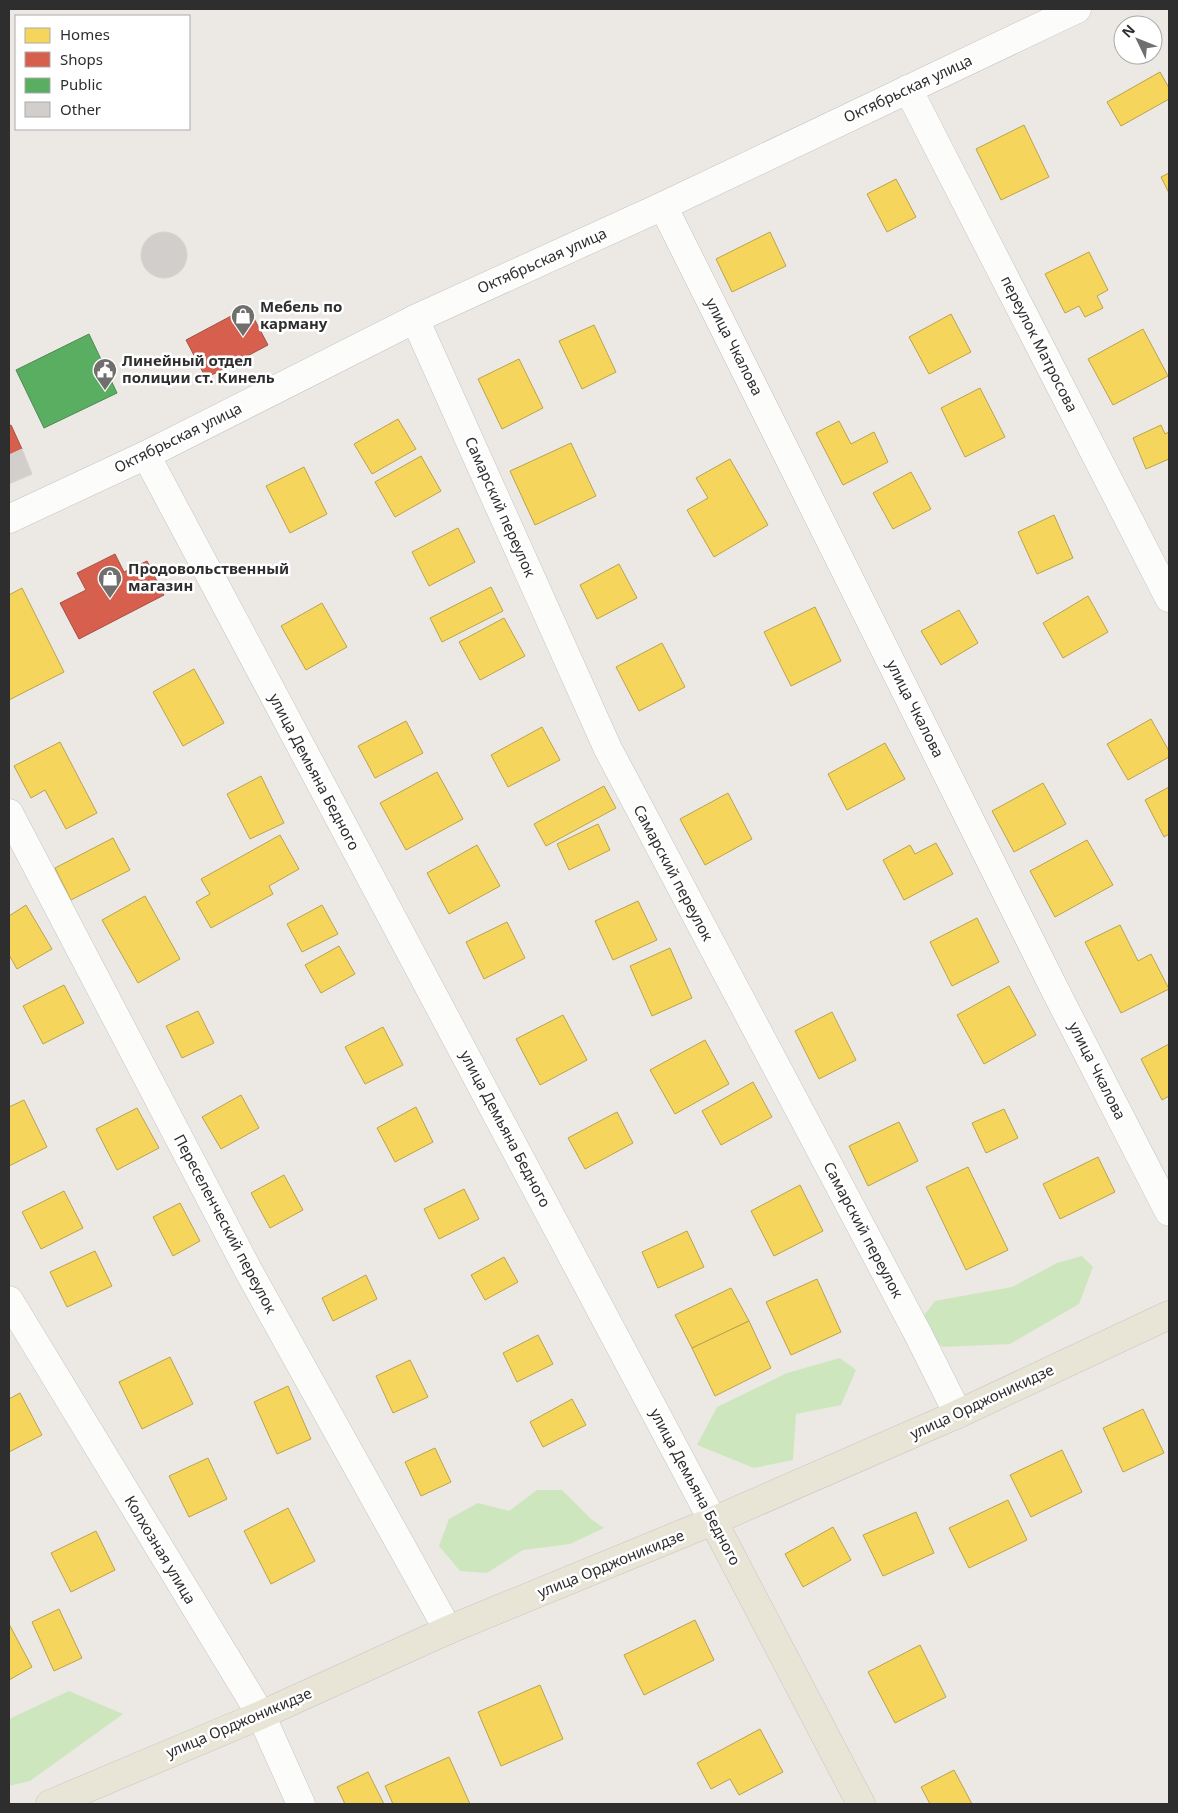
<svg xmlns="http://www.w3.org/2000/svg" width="1178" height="1813" font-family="'Noto Sans',sans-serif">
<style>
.green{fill:#cee6be}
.homes{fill:#f6d55c;stroke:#baa34e}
.shops{fill:#d6604d;stroke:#a45144}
.public{fill:#5aae61;stroke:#4d8852}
.building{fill:#d1cecb;stroke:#d7d4d0}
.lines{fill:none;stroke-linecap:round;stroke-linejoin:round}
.minor-casing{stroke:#c5c4c5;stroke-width:29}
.major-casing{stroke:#c6c5c4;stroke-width:29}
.minor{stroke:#fcfcfb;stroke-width:28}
.major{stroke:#e8e4d6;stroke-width:28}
.labels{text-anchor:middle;stroke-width:5;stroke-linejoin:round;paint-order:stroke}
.street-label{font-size:15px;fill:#2e2e2e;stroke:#fff}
.poi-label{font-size:15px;font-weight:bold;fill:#2e2e2e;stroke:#fff;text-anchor:start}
</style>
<rect width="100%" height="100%" fill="#ece8e4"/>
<g class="green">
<polygon points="1082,1256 1093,1267 1079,1304 1010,1344 943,1347 924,1332 919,1322 935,1301 1012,1287 1057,1263"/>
<polygon points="840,1358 856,1370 841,1405 796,1414 793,1460 754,1468 697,1445 717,1407 787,1373"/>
<polygon points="537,1490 562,1490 591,1519 604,1528 570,1544 523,1550 487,1573 460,1571 439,1546 449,1519 478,1503 509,1511"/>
<polygon points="69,1691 123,1714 30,1781 9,1786 9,1719"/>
</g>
<g class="homes">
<polygon points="1160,72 1169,88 1169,99 1121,126 1107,102"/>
<polygon points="1024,125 1049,177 1001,200 976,149"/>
<polygon points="1169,173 1169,193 1161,177"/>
<polygon points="896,179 916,217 887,232 867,194"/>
<polygon points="770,232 786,266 732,292 716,259"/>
<polygon points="1089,252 1108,290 1097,296 1103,308 1085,317 1079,306 1065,313 1045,274"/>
<polygon points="951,314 971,352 929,374 909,337"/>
<polygon points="594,325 616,372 582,389 559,341"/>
<polygon points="1143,329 1168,376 1113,405 1088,359"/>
<polygon points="519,359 543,408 502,429 478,379"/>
<polygon points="980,388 1005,437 965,457 941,408"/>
<polygon points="398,419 416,449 372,474 354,444"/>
<polygon points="839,421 851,444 874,432 888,462 843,485 816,433"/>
<polygon points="1161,425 1165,434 1169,432 1169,459 1146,469 1133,438"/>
<polygon points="571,443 596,496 535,525 510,471"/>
<polygon points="421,456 441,491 395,517 375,482"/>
<polygon points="730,459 768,525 714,557 687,510 708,498 696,478"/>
<polygon points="304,467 327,514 290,533 266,486"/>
<polygon points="911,472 931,509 893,529 873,493"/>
<polygon points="1054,515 1073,558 1037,574 1018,532"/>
<polygon points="458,528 475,562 429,586 412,552"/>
<polygon points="619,564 637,598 597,619 580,585"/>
<polygon points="491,587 503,611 442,642 430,618"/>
<polygon points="22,588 64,672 9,700 9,595"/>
<polygon points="1088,596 1108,632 1063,658 1043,623"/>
<polygon points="322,603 347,647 306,670 281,626"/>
<polygon points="815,607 841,661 791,686 764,632"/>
<polygon points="959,610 978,643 941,665 921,631"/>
<polygon points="504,618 525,656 480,680 459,642"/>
<polygon points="662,643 685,687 639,711 616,667"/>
<polygon points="194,669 224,723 183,746 153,692"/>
<polygon points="1151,719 1169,751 1169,757 1128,780 1107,744"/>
<polygon points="406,721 423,753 375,778 358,746"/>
<polygon points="542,727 560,760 508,787 491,755"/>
<polygon points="60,742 97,813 66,829 45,790 31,798 14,766"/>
<polygon points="885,743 905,779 847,810 828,774"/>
<polygon points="437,772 463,819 406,850 380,803"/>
<polygon points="261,776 284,823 250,839 227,794"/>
<polygon points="1043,783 1066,824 1014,852 992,811"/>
<polygon points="604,786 616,808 546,846 534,824"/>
<polygon points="1169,787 1169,834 1164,837 1145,800"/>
<polygon points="728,793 752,839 705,865 680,819"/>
<polygon points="598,824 610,850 569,870 557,844"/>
<polygon points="280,835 299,869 269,886 273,894 211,928 196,902 210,894 201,879"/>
<polygon points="113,838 130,870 71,900 55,868"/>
<polygon points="1087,840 1113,885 1055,917 1030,871"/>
<polygon points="936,843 953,874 904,900 883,860 910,845 915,854"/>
<polygon points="477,845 500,886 449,914 427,873"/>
<polygon points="145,896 180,959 138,983 102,920"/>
<polygon points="638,901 657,940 613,960 595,921"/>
<polygon points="26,905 52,949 17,969 9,955 9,916"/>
<polygon points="322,905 338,934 302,952 287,924"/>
<polygon points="977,918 999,962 952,986 930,942"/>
<polygon points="507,922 525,958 484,979 466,942"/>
<polygon points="1120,925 1138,961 1151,954 1169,989 1121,1013 1085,942"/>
<polygon points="339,946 355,974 321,993 305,965"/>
<polygon points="670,948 692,998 652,1016 630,966"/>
<polygon points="64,985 84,1023 43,1044 23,1006"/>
<polygon points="1009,986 1036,1035 984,1064 957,1015"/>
<polygon points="198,1011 214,1043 182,1058 166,1026"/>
<polygon points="832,1012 856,1060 819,1079 795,1031"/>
<polygon points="563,1015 587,1060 540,1085 516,1039"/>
<polygon points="383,1027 403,1065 365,1084 345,1047"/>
<polygon points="705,1040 729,1084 675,1114 650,1070"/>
<polygon points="1169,1044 1169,1096 1162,1100 1141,1059"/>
<polygon points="753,1082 772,1117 721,1145 702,1111"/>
<polygon points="241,1095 259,1128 221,1149 202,1117"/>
<polygon points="24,1100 47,1147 9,1166 9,1107"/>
<polygon points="416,1107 433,1142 395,1162 377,1128"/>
<polygon points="137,1108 159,1148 117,1170 96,1129"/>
<polygon points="1004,1109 1018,1138 986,1153 972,1123"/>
<polygon points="617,1112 633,1143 585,1169 568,1138"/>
<polygon points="899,1122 918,1161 868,1186 849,1146"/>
<polygon points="1098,1157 1115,1192 1060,1219 1043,1184"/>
<polygon points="968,1167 1008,1250 966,1270 926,1187"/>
<polygon points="284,1175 303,1210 270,1228 251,1193"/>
<polygon points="800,1185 823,1231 774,1256 751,1211"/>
<polygon points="464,1189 479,1219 439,1239 424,1209"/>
<polygon points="64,1191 83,1228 41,1249 22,1212"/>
<polygon points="180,1203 200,1241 173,1256 153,1217"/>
<polygon points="687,1231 704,1267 658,1288 642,1252"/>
<polygon points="95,1251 112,1286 67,1307 50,1272"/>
<polygon points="504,1257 518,1282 485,1300 471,1275"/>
<polygon points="366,1275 377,1299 333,1321 322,1298"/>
<polygon points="817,1279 841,1332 791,1355 766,1302"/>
<polygon points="731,1288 749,1321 692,1348 675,1315"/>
<polygon points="749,1321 771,1368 715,1396 692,1348"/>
<polygon points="538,1335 553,1364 517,1382 503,1353"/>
<polygon points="170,1357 193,1404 142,1429 119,1382"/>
<polygon points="410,1360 428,1397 393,1413 376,1376"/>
<polygon points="288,1386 311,1439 277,1454 254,1402"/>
<polygon points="20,1393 42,1435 9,1452 9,1399"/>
<polygon points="572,1399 586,1425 543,1447 530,1422"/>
<polygon points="1143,1409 1164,1453 1123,1472 1103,1428"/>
<polygon points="435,1448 451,1482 421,1496 405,1462"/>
<polygon points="1062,1450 1082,1492 1031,1517 1010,1475"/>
<polygon points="208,1458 227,1499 189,1517 169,1476"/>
<polygon points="1008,1500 1027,1540 969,1568 949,1528"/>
<polygon points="288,1508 315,1561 271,1584 244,1531"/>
<polygon points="916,1512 934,1553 883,1576 863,1535"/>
<polygon points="833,1527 851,1560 803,1587 785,1554"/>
<polygon points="96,1531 115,1570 71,1592 51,1553"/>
<polygon points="59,1609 82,1658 54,1671 32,1622"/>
<polygon points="695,1620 714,1660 644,1695 624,1655"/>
<polygon points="9,1624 32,1667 9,1680"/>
<polygon points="920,1645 946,1697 895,1723 868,1672"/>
<polygon points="540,1685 563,1739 501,1766 478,1712"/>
<polygon points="760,1729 783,1772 739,1795 730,1779 711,1789 697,1763"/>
<polygon points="449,1757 470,1804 393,1804 385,1786"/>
<polygon points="954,1770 972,1804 930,1804 921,1787"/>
<polygon points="368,1772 384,1804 345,1804 337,1787"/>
</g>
<g class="shops">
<polygon points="248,307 268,345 206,378 186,340"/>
<polygon points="11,425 22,449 9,455 9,426"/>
<polygon points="115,554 124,572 147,561 164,595 79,639 60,603 86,590 77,573"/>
</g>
<polygon class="public" points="89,334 117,393 44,428 16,370"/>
<g class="building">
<circle cx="164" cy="255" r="23"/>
<polygon points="22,449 32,474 9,484 9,455"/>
</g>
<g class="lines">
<g class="minor-casing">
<g id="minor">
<polyline points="908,89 1169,598"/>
<polyline points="663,206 1054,988 1169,1212"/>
<polyline points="415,319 608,749 918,1334 958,1414"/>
<polyline points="146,455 713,1521"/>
<polyline points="9,519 146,455 415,319 663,206 1077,9"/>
<polyline points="9,813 248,1270 448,1630"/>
<polyline points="9,1300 261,1715 301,1804"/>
</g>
</g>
<g class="major-casing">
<g id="major">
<polyline points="713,1521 861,1804"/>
<polyline points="50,1804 261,1715 448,1630 713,1521 958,1414 1169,1315"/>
</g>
</g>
<use href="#minor" class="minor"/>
<use href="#major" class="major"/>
</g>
<defs>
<g id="shop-pin" transform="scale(1.25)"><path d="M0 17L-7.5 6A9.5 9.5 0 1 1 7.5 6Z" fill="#706f6e" stroke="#fff"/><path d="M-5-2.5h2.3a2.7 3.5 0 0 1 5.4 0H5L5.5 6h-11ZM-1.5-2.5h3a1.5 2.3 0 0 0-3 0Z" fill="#fff"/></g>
<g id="civic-pin" transform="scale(1.25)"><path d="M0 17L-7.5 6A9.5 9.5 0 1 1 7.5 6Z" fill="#706f6e" stroke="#fff"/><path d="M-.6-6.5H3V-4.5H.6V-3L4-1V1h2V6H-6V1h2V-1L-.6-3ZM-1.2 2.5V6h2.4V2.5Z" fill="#fff"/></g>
</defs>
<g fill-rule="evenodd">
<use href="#shop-pin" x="243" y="316"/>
<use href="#civic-pin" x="105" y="370"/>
<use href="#shop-pin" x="110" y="578"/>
</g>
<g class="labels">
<g class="street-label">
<text transform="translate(908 89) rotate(-25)" y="5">Октябрьская улица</text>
<text transform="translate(542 261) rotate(-24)" y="5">Октябрьская улица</text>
<text transform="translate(1039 344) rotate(63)" y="5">переулок Матросова</text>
<text transform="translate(734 347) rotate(63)" y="5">улица Чкалова</text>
<text transform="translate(178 438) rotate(-26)" y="5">Октябрьская улица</text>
<text transform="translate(500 507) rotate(66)" y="5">Самарский переулок</text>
<text transform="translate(915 709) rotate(63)" y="5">улица Чкалова</text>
<text transform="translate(314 772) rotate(62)" y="5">улица Демьяна Бедного</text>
<text transform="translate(673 873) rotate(62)" y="5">Самарский переулок</text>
<text transform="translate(1097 1071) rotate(63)" y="5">улица Чкалова</text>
<text transform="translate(505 1129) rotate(62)" y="5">улица Демьяна Бедного</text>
<text transform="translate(225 1224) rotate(62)" y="5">Переселенческий переулок</text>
<text transform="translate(863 1230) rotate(62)" y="5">Самарский переулок</text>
<text transform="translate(982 1402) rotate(-25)" y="5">улица Орджоникидзе</text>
<text transform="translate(695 1487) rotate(62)" y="5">улица Демьяна Бедного</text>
<text transform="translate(160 1550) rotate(59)" y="5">Колхозная улица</text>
<text transform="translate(611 1564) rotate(-22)" y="5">улица Орджоникидзе</text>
<text transform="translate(239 1723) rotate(-23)" y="5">улица Орджоникидзе</text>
</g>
<g class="poi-label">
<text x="260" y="312">Мебель по<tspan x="260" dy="17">карману</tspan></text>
<text x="122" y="366">Линейный отдел<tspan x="122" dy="17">полиции ст. Кинель</tspan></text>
<text x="128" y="574">Продовольственный<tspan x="128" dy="17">магазин</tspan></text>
</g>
</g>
<rect width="1178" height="1813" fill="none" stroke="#2e2e2e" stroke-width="20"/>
<rect x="15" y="15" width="175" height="115" fill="#ffffff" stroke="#ababab"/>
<rect x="25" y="28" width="25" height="15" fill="#f6d55c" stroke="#ababab"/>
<text x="60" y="40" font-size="15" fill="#2e2e2e">Homes</text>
<rect x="25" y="52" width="25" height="15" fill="#d6604d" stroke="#ababab"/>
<text x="60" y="65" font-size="15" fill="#2e2e2e">Shops</text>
<rect x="25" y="78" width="25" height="15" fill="#5aae61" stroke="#ababab"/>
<text x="60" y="90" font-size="15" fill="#2e2e2e">Public</text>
<rect x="25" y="102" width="25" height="15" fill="#d1cecb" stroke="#ababab"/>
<text x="60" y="115" font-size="15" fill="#2e2e2e">Other</text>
<g transform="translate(1138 40) rotate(313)"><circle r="24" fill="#ffffff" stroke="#ababab"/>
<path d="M0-4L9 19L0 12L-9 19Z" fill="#706f6e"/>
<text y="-8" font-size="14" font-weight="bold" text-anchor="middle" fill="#2e2e2e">N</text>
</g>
</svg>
